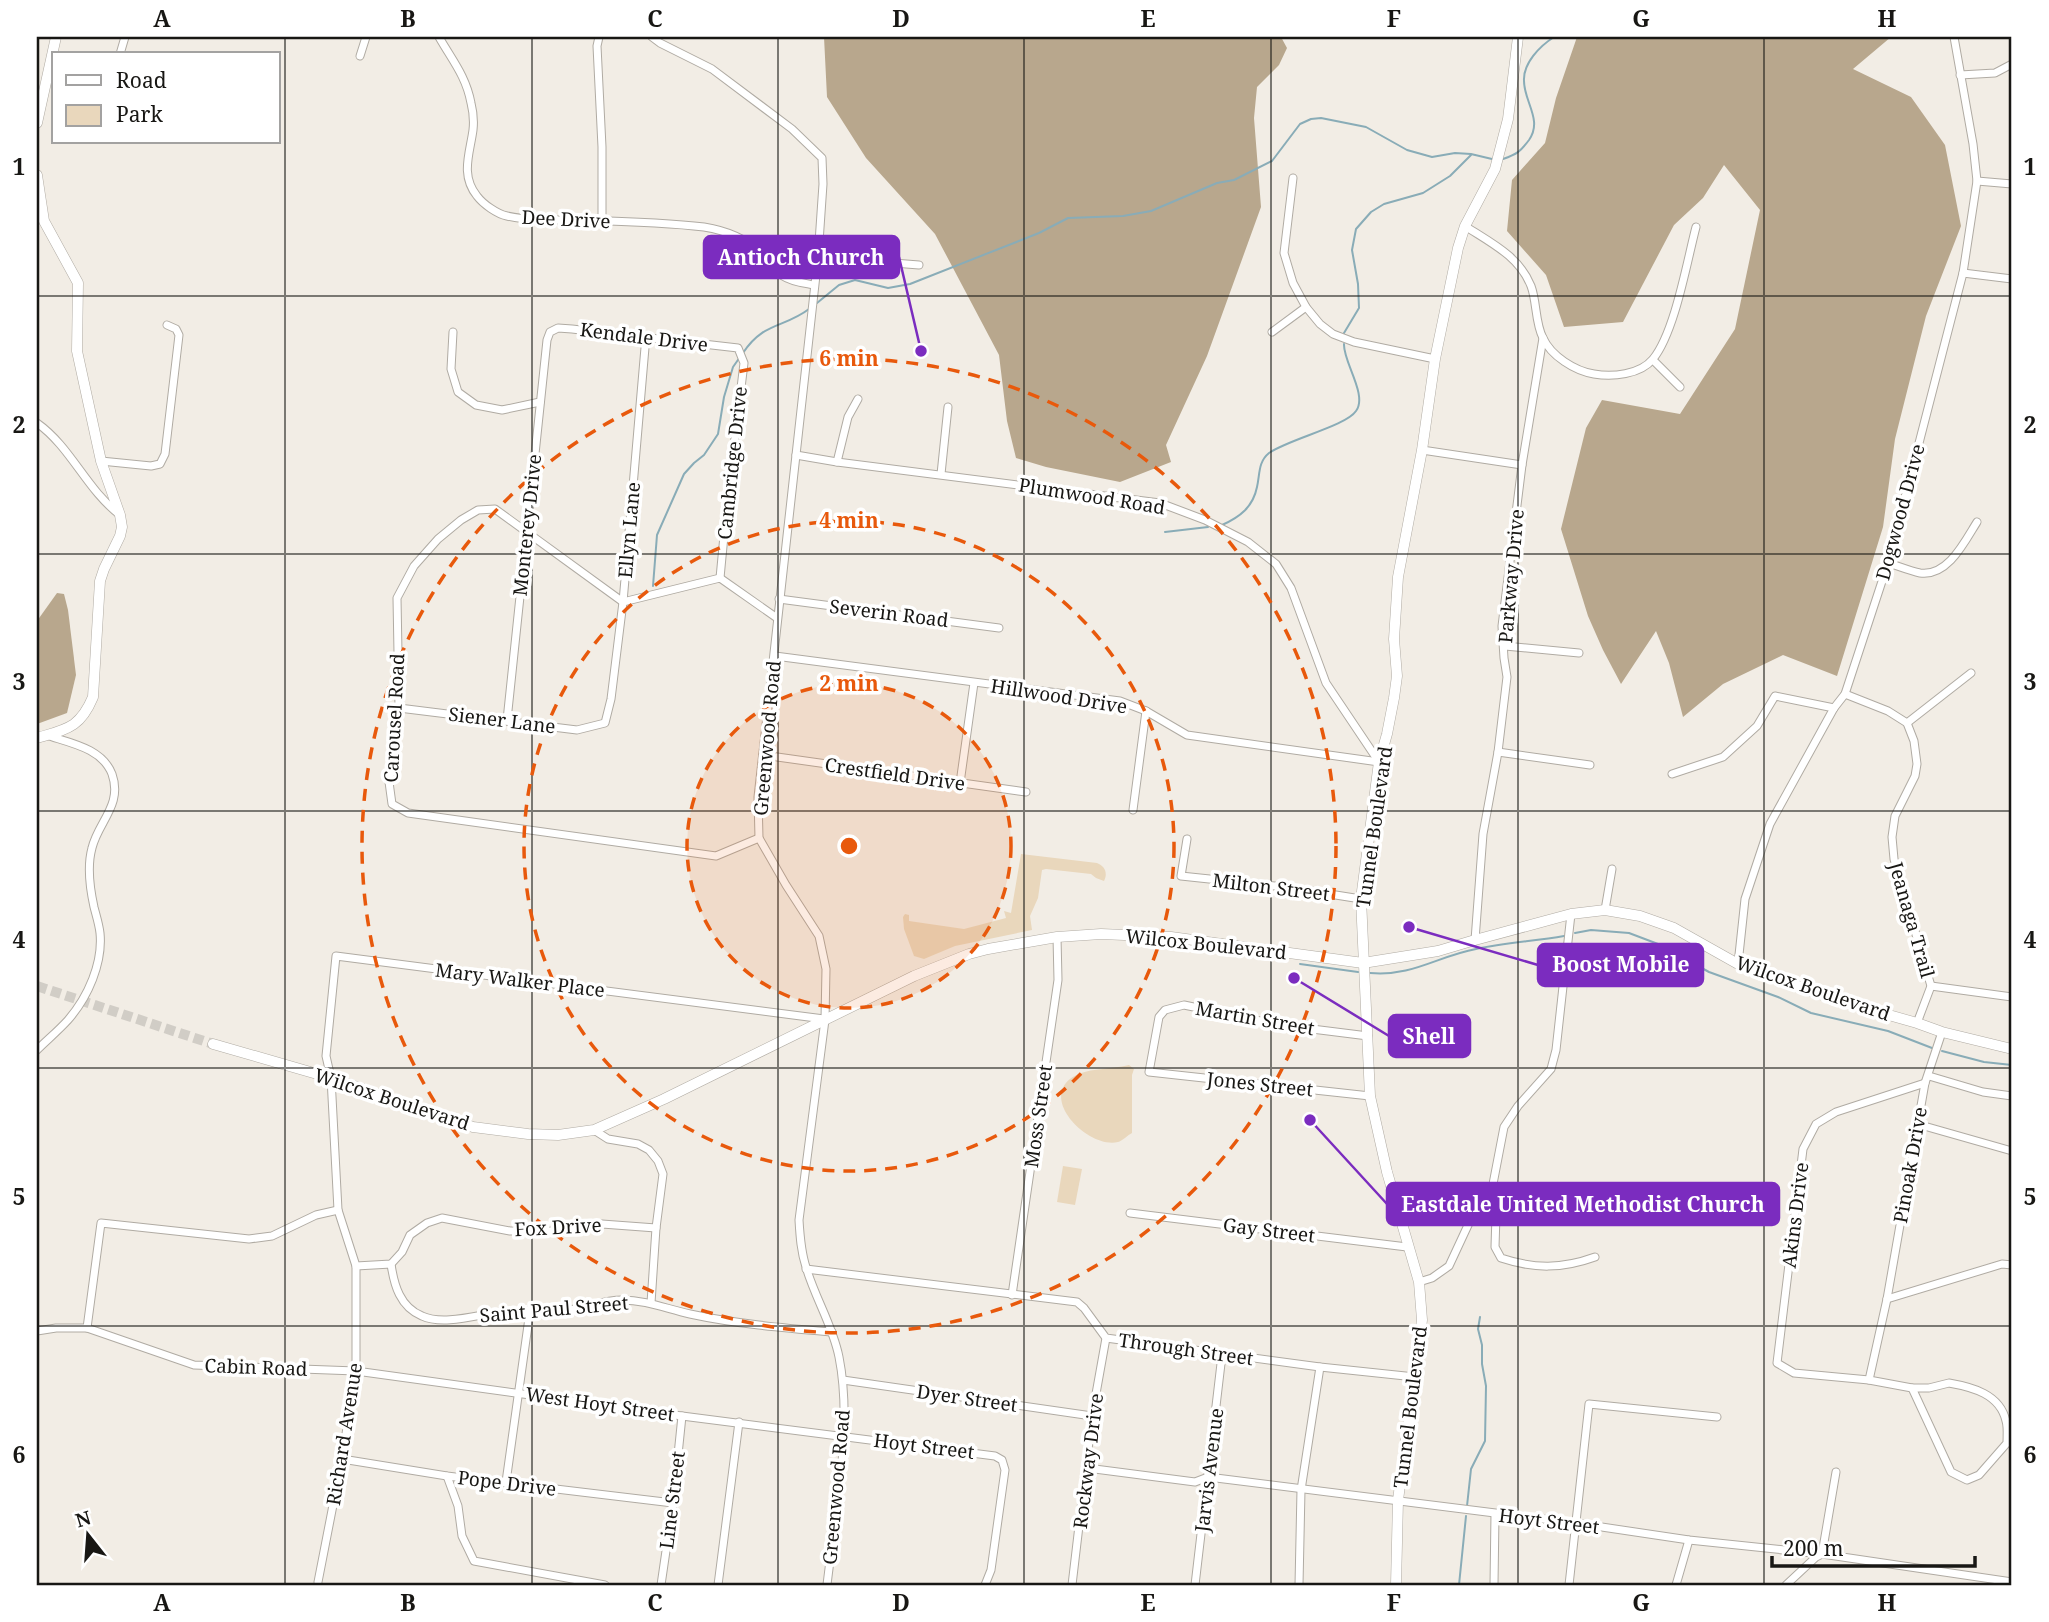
<svg xmlns="http://www.w3.org/2000/svg" width="2049" height="1622" font-family="'Noto Serif',serif">
<style>
.green{fill:#e9d7bc}
.forest{fill:#b8a78d}
.lines{fill:none;stroke-linecap:round;stroke-linejoin:round}
.stream{stroke:#89acb7;stroke-width:2}
.secondary-tunnel{stroke:#d1cdc6;stroke-width:10;stroke-dasharray:10 5;stroke-linecap:butt}
.street-casing{stroke:#b0aba3;stroke-width:9}
.secondary-casing{stroke:#b0aba3;stroke-width:11}
.street{stroke:#fff;stroke-width:7}
.secondary{stroke:#fff;stroke-width:10}
.grid{fill:none;stroke:#181714;stroke-width:2;stroke-opacity:0.55}
.ring{fill:none;stroke:#e8590c;stroke-width:3.5;stroke-dasharray:12 9}
.labels{text-anchor:middle;stroke-width:7;stroke-linejoin:round;paint-order:stroke}
.street-label{font-size:19px;fill:#181714;stroke:#fff}
.centre{fill:#e8590c;stroke:#fff;stroke-width:3.5}
.ring-label{font-size:21px;text-anchor:middle;font-weight:bold;fill:#e8590c;stroke:#fff;stroke-width:7;stroke-linejoin:round;paint-order:stroke}
.leader{fill:none;stroke:#7b2cbf;stroke-width:2.5}
.callout-dot{fill:#7b2cbf;stroke:#fff;stroke-width:2.5}
.callout{fill:#7b2cbf;stroke:#7b2cbf;stroke-width:2.5}
.callout-label{font-size:21px;text-anchor:middle;font-weight:bold;fill:#fff}
.neatline{fill:none;stroke:#181714;stroke-width:2.5}
.grid-label{font-size:23px;text-anchor:middle;font-weight:bold;fill:#181714}
</style>
<rect width="100%" height="100%" fill="#f2ede5"/>
<g class="green">
<path d="M1021 854 1097 863C1105 866 1108 873 1104 881L1096 878 1091 874 1046 869 1042 870 1038 898 1030 916 1032 930 955 946 924 959 914 956 904 929 903 917 905 914 909 915V921L964 929 1006 918 1004 911 1011 913Z"/>
<path d="M1129 1065 1134 1069 1132 1075V1133C1128 1135 1122 1141 1118 1142 1090 1149 1041 1102 1070 1079 1085 1067 1111 1070 1129 1065Z"/>
<polygon points="1063,1166 1082,1169 1075,1205 1057,1202"/>
</g>
<g class="forest">
<polygon points="824,37 1281,37 1287,48 1279,65 1257,87 1254,118 1261,207 1207,356 1166,445 1171,462 1120,482 1046,467 1016,458 1007,421 999,355 935,234 866,158 827,97"/>
<polygon points="1577,37 1891,37 1853,69 1911,97 1945,145 1961,226 1926,316 1895,439 1883,527 1837,676 1783,655 1723,684 1683,717 1669,663 1656,631 1621,684 1603,650 1588,616 1561,529 1586,428 1602,400 1680,414 1735,329 1760,210 1724,165 1703,198 1674,225 1623,322 1564,327 1546,275 1507,231 1512,180 1545,143 1556,98"/>
<polygon points="57,593 64,594 68,610 76,675 67,713 37,724 37,621"/>
</g>
<g class="lines">
<g class="stream">
<path d="M1503 159C1517 154 1520 152 1529 140 1543 120 1524 102 1524 81 1523 63 1540 46 1554 37"/>
<polyline points="817,303 839,285 855,280 888,288 910,284 1039,233 1068,218 1123,216 1151,211 1217,183 1234,180 1272,161 1300,124 1311,119 1321,118 1366,127 1407,150 1432,157 1455,153 1471,154 1492,159"/>
<polyline points="1344,333 1359,308 1358,284 1352,250 1356,229 1371,212 1384,204 1423,193 1450,176 1471,155"/>
<path d="M743 353C763 322 784 328 809 309"/>
<path d="M1222 525C1240 517 1253 507 1257 487 1260 474 1258 462 1269 453 1289 439 1346 426 1356 411 1368 395 1343 362 1344 344"/>
<polyline points="1165,532 1208,527"/>
<polyline points="653,586 657,535 684,474 694,463 704,455 718,434 724,397 733,367 740,357"/>
<polyline points="1575,933 1591,930 1629,933 1658,944 1709,972 1778,997 1811,1013 1888,1031 1932,1048"/>
<polyline points="1300,964 1358,972"/>
<path d="M1370 973C1412 977 1438 956 1476 949 1505 943 1535 941 1564 936"/>
<polyline points="1942,1051 1984,1062 2012,1065"/>
<polyline points="1467,1506 1471,1469 1485,1441 1486,1386 1482,1364 1482,1345 1478,1329 1480,1317"/>
<polyline points="1459,1585 1466,1516"/>
</g>
<polyline class="secondary-tunnel" points="37,986 213,1044"/>
<g class="street-casing">
<g id="street">
<path d="M439 37C452 60 466 76 471 103 473 111 474 121 473 130 470 153 460 175 477 196 483 204 497 214 507 216 530 221 554 220 577 220 617 221 665 222 704 227 729 231 753 242 769 261 774 267 777 272 783 276 792 282 804 283 814 285"/>
<polyline points="599,37 597,46 602,147 602,221"/>
<path d="M652 37 660 43 712 69 792 129 822 158 823 184 818 257 758 797 759 838 786 885 819 936 826 969 825 1020 799 1220C800 1237 801 1252 806 1267 815 1298 833 1326 839 1357 853 1427 835 1515 827 1585"/>
<polyline points="120,54 125,37"/>
<polyline points="360,56 366,37"/>
<polyline points="1960,75 1995,73 2012,64"/>
<polyline points="1293,178 1284,253 1293,283 1306,307 1320,324 1333,334 1354,342 1435,359"/>
<polyline points="1977,181 2012,184"/>
<path d="M1465 226C1491 243 1519 256 1531 286 1537 302 1535 323 1543 338 1551 356 1575 371 1594 374 1612 377 1640 375 1653 359 1675 332 1687 261 1696 227"/>
<polyline points="818,257 919,265"/>
<polyline points="1963,273 2012,279"/>
<polyline points="453,332 451,369 458,392 476,405 502,410 540,402"/>
<polyline points="1272,332 1306,307"/>
<polyline points="1653,360 1680,387"/>
<path d="M37 423C71 447 86 489 120 515"/>
<polyline points="1422,450 1522,465"/>
<polyline points="796,455 837,462 1160,503 1205,520 1248,542 1276,564 1291,588 1326,683 1379,762"/>
<polyline points="101,461 151,466 160,464 165,454 179,335 176,329 167,325"/>
<polyline points="837,462 848,417 858,399"/>
<polyline points="941,474 948,407"/>
<path d="M1888 563C1898 566 1910 571 1920 573 1948 577 1965 541 1977 522"/>
<polyline points="779,599 999,628"/>
<polyline points="1505,646 1579,653"/>
<polyline points="775,656 1120,701 1146,711 1187,735 1379,762"/>
<polyline points="1845,694 1888,711 1907,723 1914,741 1917,764 1915,776 1895,816 1892,837 1894,859 1931,986 1917,1023"/>
<polyline points="399,708 577,730 605,723 611,699 623,602 646,336"/>
<polyline points="507,720 547,340 550,332 558,328 572,329 738,348 744,363 727,504 720,578"/>
<polyline points="1907,723 1971,673"/>
<polyline points="1498,752 1590,765"/>
<polyline points="763,755 1026,792"/>
<polyline points="1672,774 1723,757 1757,726 1775,696 1834,708"/>
<polyline points="960,783 974,683"/>
<polyline points="1133,810 1146,711"/>
<polyline points="759,838 716,856 408,813 392,804 389,782 399,708 397,598 414,566 438,539 461,520 478,510 495,509 623,602 720,578 777,618"/>
<polyline points="1187,839 1181,876 1285,887 1361,899"/>
<polyline points="1605,910 1612,869"/>
<path d="M1571 914 1556 1050 1551 1069 1518 1106 1504 1127 1493 1184 1496 1215 1495 1247 1501 1258C1534 1269 1562 1269 1595 1257"/>
<polyline points="1475,940 1483,834 1498,752 1507,677 1504,658 1502,626 1522,465 1543,338"/>
<polyline points="1738,964 1745,899 1770,824 1834,708 1845,694 1888,563 1963,273 1977,181 1973,144 1954,37"/>
<polyline points="1931,986 2012,997"/>
<polyline points="1368,1036 1280,1025 1184,1005 1165,1010 1159,1017 1149,1072 1370,1096"/>
<path d="M37 1050C47 1040 58 1031 68 1020 88 997 103 963 100 933 99 924 96 915 94 907 90 889 87 866 92 848 98 822 123 805 112 774 102 748 70 743 46 735"/>
<polyline points="1929,1076 1983,1092 2012,1096"/>
<polyline points="1917,1124 2012,1151"/>
<polyline points="594,1130 608,1139 638,1144 649,1150 658,1161 663,1174 656,1228 651,1303"/>
<polyline points="1130,1213 1407,1247"/>
<path d="M391 1264C394 1285 400 1307 422 1316 446 1327 485 1312 511 1311 533 1310 554 1313 575 1309 591 1306 606 1300 622 1300 646 1300 667 1309 690 1314 736 1324 785 1328 832 1332"/>
<polyline points="356,1266 391,1264 402,1252 410,1235 427,1223 442,1218 510,1231 555,1231 602,1224 656,1228"/>
<polyline points="806,1269 1077,1302 1084,1308 1106,1338 1320,1367 1415,1377"/>
<polyline points="1419,1282 1432,1278 1449,1266 1469,1223 1483,1210 1495,1205"/>
<polyline points="1012,1295 1058,980 1057,937"/>
<polyline points="1887,1299 2002,1264 2012,1265"/>
<polyline points="87,1328 101,1223 249,1239 272,1236 316,1215 338,1210"/>
<polyline points="37,1331 56,1328 87,1328 194,1365 356,1371 682,1416 995,1456 1002,1460 1005,1470 991,1570 985,1585"/>
<polyline points="843,1380 1092,1416"/>
<polyline points="1869,1380 1887,1299 1925,1083 1942,1032"/>
<path d="M1949 1383C1972 1387 2000 1394 2006 1421 2008 1427 2007 1436 2007 1443L1979 1475 1967 1480 1951 1472 1912 1388H1929Z"/>
<polyline points="1912,1388 1869,1380 1794,1373 1777,1363 1803,1149 1816,1124 1836,1112 1925,1083"/>
<polyline points="342,1459 447,1476 673,1503"/>
<polyline points="1087,1468 1195,1482 1208,1477 1575,1523 1689,1540 1822,1554 2012,1582"/>
<polyline points="447,1476 458,1506 462,1536 474,1561 605,1585"/>
<polyline points="506,1482 530,1311"/>
<polyline points="318,1582 342,1459 356,1371 356,1266 338,1210 331,1078 326,1056 336,956 824,1019"/>
<polyline points="661,1585 673,1503 682,1416"/>
<polyline points="718,1585 739,1422"/>
<polyline points="1072,1585 1092,1416 1106,1338"/>
<polyline points="1195,1585 1222,1355"/>
<polyline points="1299,1585 1301,1490 1320,1367"/>
<polyline points="1494,1585 1495,1514"/>
<polyline points="1569,1585 1589,1404 1717,1417"/>
<polyline points="1676,1585 1689,1540"/>
<polyline points="1786,1585 1816,1557 1822,1554 1836,1472"/>
</g>
</g>
<g class="secondary-casing">
<g id="secondary">
<polyline points="37,123 56,37"/>
<path d="M37 175 44 221 78 283 77 351 101 461 120 515 122 527 120 536 104 569 100 581 93 697C80 728 67 729 37 738"/>
<polyline points="213,1044 331,1078 473,1127 528,1134 558,1135 594,1130 664,1099 914,976 969,954 988,949 1057,937 1101,934 1171,937 1363,963 1438,951 1475,940 1571,914 1605,910 1640,916 1674,928 1738,964 1836,1000 1917,1023 1942,1032 2012,1049"/>
<polyline points="1396,1585 1398,1500 1422,1320 1419,1282 1387,1172 1370,1096 1361,899 1379,762 1387,734 1394,698 1397,676 1394,639 1398,577 1422,450 1435,359 1458,248 1465,226 1495,169 1508,119 1518,37"/>
</g>
</g>
<use href="#street" class="street"/>
<use href="#secondary" class="secondary"/>
</g>
<path class="grid" d="M285 37V1585M532 37V1585M778 37V1585M1024 37V1585M1271 37V1585M1518 37V1585M1764 37V1585M37 296H2012M37 554H2012M37 811H2012M37 1068H2012M37 1326H2012"/>
<circle cx="849" cy="846" r="162" fill="#e8590c" fill-opacity=".12"/>
<g class="ring">
<circle cx="849" cy="846" r="162"/>
<circle cx="849" cy="846" r="325"/>
<circle cx="849" cy="846" r="487"/>
</g>
<g class="labels">
<g class="street-label">
<text transform="translate(566 219) rotate(3)" y="7">Dee Drive</text>
<text transform="translate(644 337) rotate(7)" y="7">Kendale Drive</text>
<text transform="translate(732 463) rotate(-84)" y="7">Cambridge Drive</text>
<text transform="translate(1092 496) rotate(9)" y="7">Plumwood Road</text>
<text transform="translate(1900 512) rotate(-75)" y="7">Dogwood Drive</text>
<text transform="translate(527 525) rotate(-84)" y="7">Monterey Drive</text>
<text transform="translate(629 530) rotate(-85)" y="7">Ellyn Lane</text>
<text transform="translate(1511 576) rotate(-85)" y="7">Parkway Drive</text>
<text transform="translate(889 613) rotate(7)" y="7">Severin Road</text>
<text transform="translate(1059 696) rotate(9)" y="7">Hillwood Drive</text>
<text transform="translate(394 718) rotate(-87)" y="7">Carousel Road</text>
<text transform="translate(502 720) rotate(7)" y="7">Siener Lane</text>
<text transform="translate(767 738) rotate(-85)" y="7">Greenwood Road</text>
<text transform="translate(895 774) rotate(8)" y="7">Crestfield Drive</text>
<text transform="translate(1374 827) rotate(-82)" y="7">Tunnel Boulevard</text>
<text transform="translate(1271 887) rotate(7)" y="7">Milton Street</text>
<text transform="translate(1912 920) rotate(74)" y="7">Jeanaga Trail</text>
<text transform="translate(1206 944) rotate(6)" y="7">Wilcox Boulevard</text>
<text transform="translate(520 980) rotate(7)" y="7">Mary Walker Place</text>
<text transform="translate(1813 988) rotate(19)" y="7">Wilcox Boulevard</text>
<text transform="translate(1255 1018) rotate(10)" y="7">Martin Street</text>
<text transform="translate(1260 1084) rotate(6)" y="7">Jones Street</text>
<text transform="translate(392 1099) rotate(18)" y="7">Wilcox Boulevard</text>
<text transform="translate(1038 1116) rotate(-82)" y="7">Moss Street</text>
<text transform="translate(1910 1165) rotate(-80)" y="7">Pinoak Drive</text>
<text transform="translate(1795 1215) rotate(-83)" y="7">Akins Drive</text>
<text transform="translate(558 1227) rotate(-3)" y="7">Fox Drive</text>
<text transform="translate(1269 1230) rotate(7)" y="7">Gay Street</text>
<text transform="translate(554 1309) rotate(-5)" y="7">Saint Paul Street</text>
<text transform="translate(1186 1349) rotate(8)" y="7">Through Street</text>
<text transform="translate(256 1367) rotate(2)" y="7">Cabin Road</text>
<text transform="translate(967 1398) rotate(8)" y="7">Dyer Street</text>
<text transform="translate(600 1404) rotate(8)" y="7">West Hoyt Street</text>
<text transform="translate(1410 1407) rotate(-83)" y="7">Tunnel Boulevard</text>
<text transform="translate(344 1434) rotate(-81)" y="7">Richard Avenue</text>
<text transform="translate(924 1446) rotate(7)" y="7">Hoyt Street</text>
<text transform="translate(1088 1461) rotate(-83)" y="7">Rockway Drive</text>
<text transform="translate(1209 1470) rotate(-83)" y="7">Jarvis Avenue</text>
<text transform="translate(507 1483) rotate(7)" y="7">Pope Drive</text>
<text transform="translate(836 1487) rotate(-85)" y="7">Greenwood Road</text>
<text transform="translate(672 1500) rotate(-83)" y="7">Line Street</text>
<text transform="translate(1549 1521) rotate(7)" y="7">Hoyt Street</text>
</g>
</g>
<circle cx="849" cy="846" r="10" class="centre"/>
<g class="ring-label">
<text x="849" y="366">6 min</text>
<text x="849" y="528">4 min</text>
<text x="849" y="691">2 min</text>
</g>
<path class="leader" d="M921 351L899 257M1409 927L1538 965M1294 978L1389 1036M1310 1120L1387 1204"/>
<g class="callout-dot">
<circle cx="921" cy="351" r="7"/>
<circle cx="1409" cy="927" r="7"/>
<circle cx="1294" cy="978" r="7"/>
<circle cx="1310" cy="1120" r="7"/>
</g>
<g class="callout">
<rect x="704" y="236" width="195" height="42" rx="7"/>
<rect x="1538" y="944" width="165" height="42" rx="7"/>
<rect x="1389" y="1015" width="81" height="42" rx="7"/>
<rect x="1387" y="1183" width="392" height="42" rx="7"/>
</g>
<g class="callout-label">
<text x="801" y="265">Antioch Church</text>
<text x="1621" y="972">Boost Mobile</text>
<text x="1429" y="1044">Shell</text>
<text x="1583" y="1212">Eastdale United Methodist Church</text>
</g>
<rect width="2049" height="1622" fill="none" stroke="#ffffff" stroke-width="77"/>
<rect x="52" y="52" width="228" height="91" fill="#ffffff" stroke="#a3a2a1" stroke-width="2"/>
<rect x="66" y="75" width="35" height="10" fill="#ffffff" stroke="#a3a2a1" stroke-width="2"/>
<text x="116" y="88" font-size="21" fill="#181714">Road</text>
<rect x="66" y="105" width="35" height="21" fill="#e9d7bc" stroke="#a3a2a1" stroke-width="2"/>
<text x="116" y="122" font-size="21" fill="#181714">Park</text>
<g transform="translate(88 1535) rotate(343)" stroke="#ffffff" stroke-width="5" paint-order="stroke">
<path d="M0-5L12 26L0 18L-12 26Z" fill="#181714"/>
<text y="-10" font-size="19" font-weight="bold" text-anchor="middle" fill="#181714">N</text>
</g>
<path d="M1772 1556v10h203v-10" fill="none" stroke="#181714" stroke-width="3.5"/>
<text x="1783" y="1556" font-size="21" fill="#181714" stroke="#ffffff" stroke-width="5" paint-order="stroke">200 m</text>
<rect x="38" y="38" width="1972" height="1546" class="neatline"/>
<g class="grid-label">
<text x="162" y="27">A</text>
<text x="408" y="27">B</text>
<text x="655" y="27">C</text>
<text x="901" y="27">D</text>
<text x="1148" y="27">E</text>
<text x="1394" y="27">F</text>
<text x="1641" y="27">G</text>
<text x="1887" y="27">H</text>
<text x="19" y="175">1</text>
<text x="2030" y="175">1</text>
<text x="19" y="433">2</text>
<text x="2030" y="433">2</text>
<text x="19" y="690">3</text>
<text x="2030" y="690">3</text>
<text x="19" y="948">4</text>
<text x="2030" y="948">4</text>
<text x="19" y="1205">5</text>
<text x="2030" y="1205">5</text>
<text x="19" y="1463">6</text>
<text x="2030" y="1463">6</text>
<text x="162" y="1611">A</text>
<text x="408" y="1611">B</text>
<text x="655" y="1611">C</text>
<text x="901" y="1611">D</text>
<text x="1148" y="1611">E</text>
<text x="1394" y="1611">F</text>
<text x="1641" y="1611">G</text>
<text x="1887" y="1611">H</text>
</g>
</svg>
